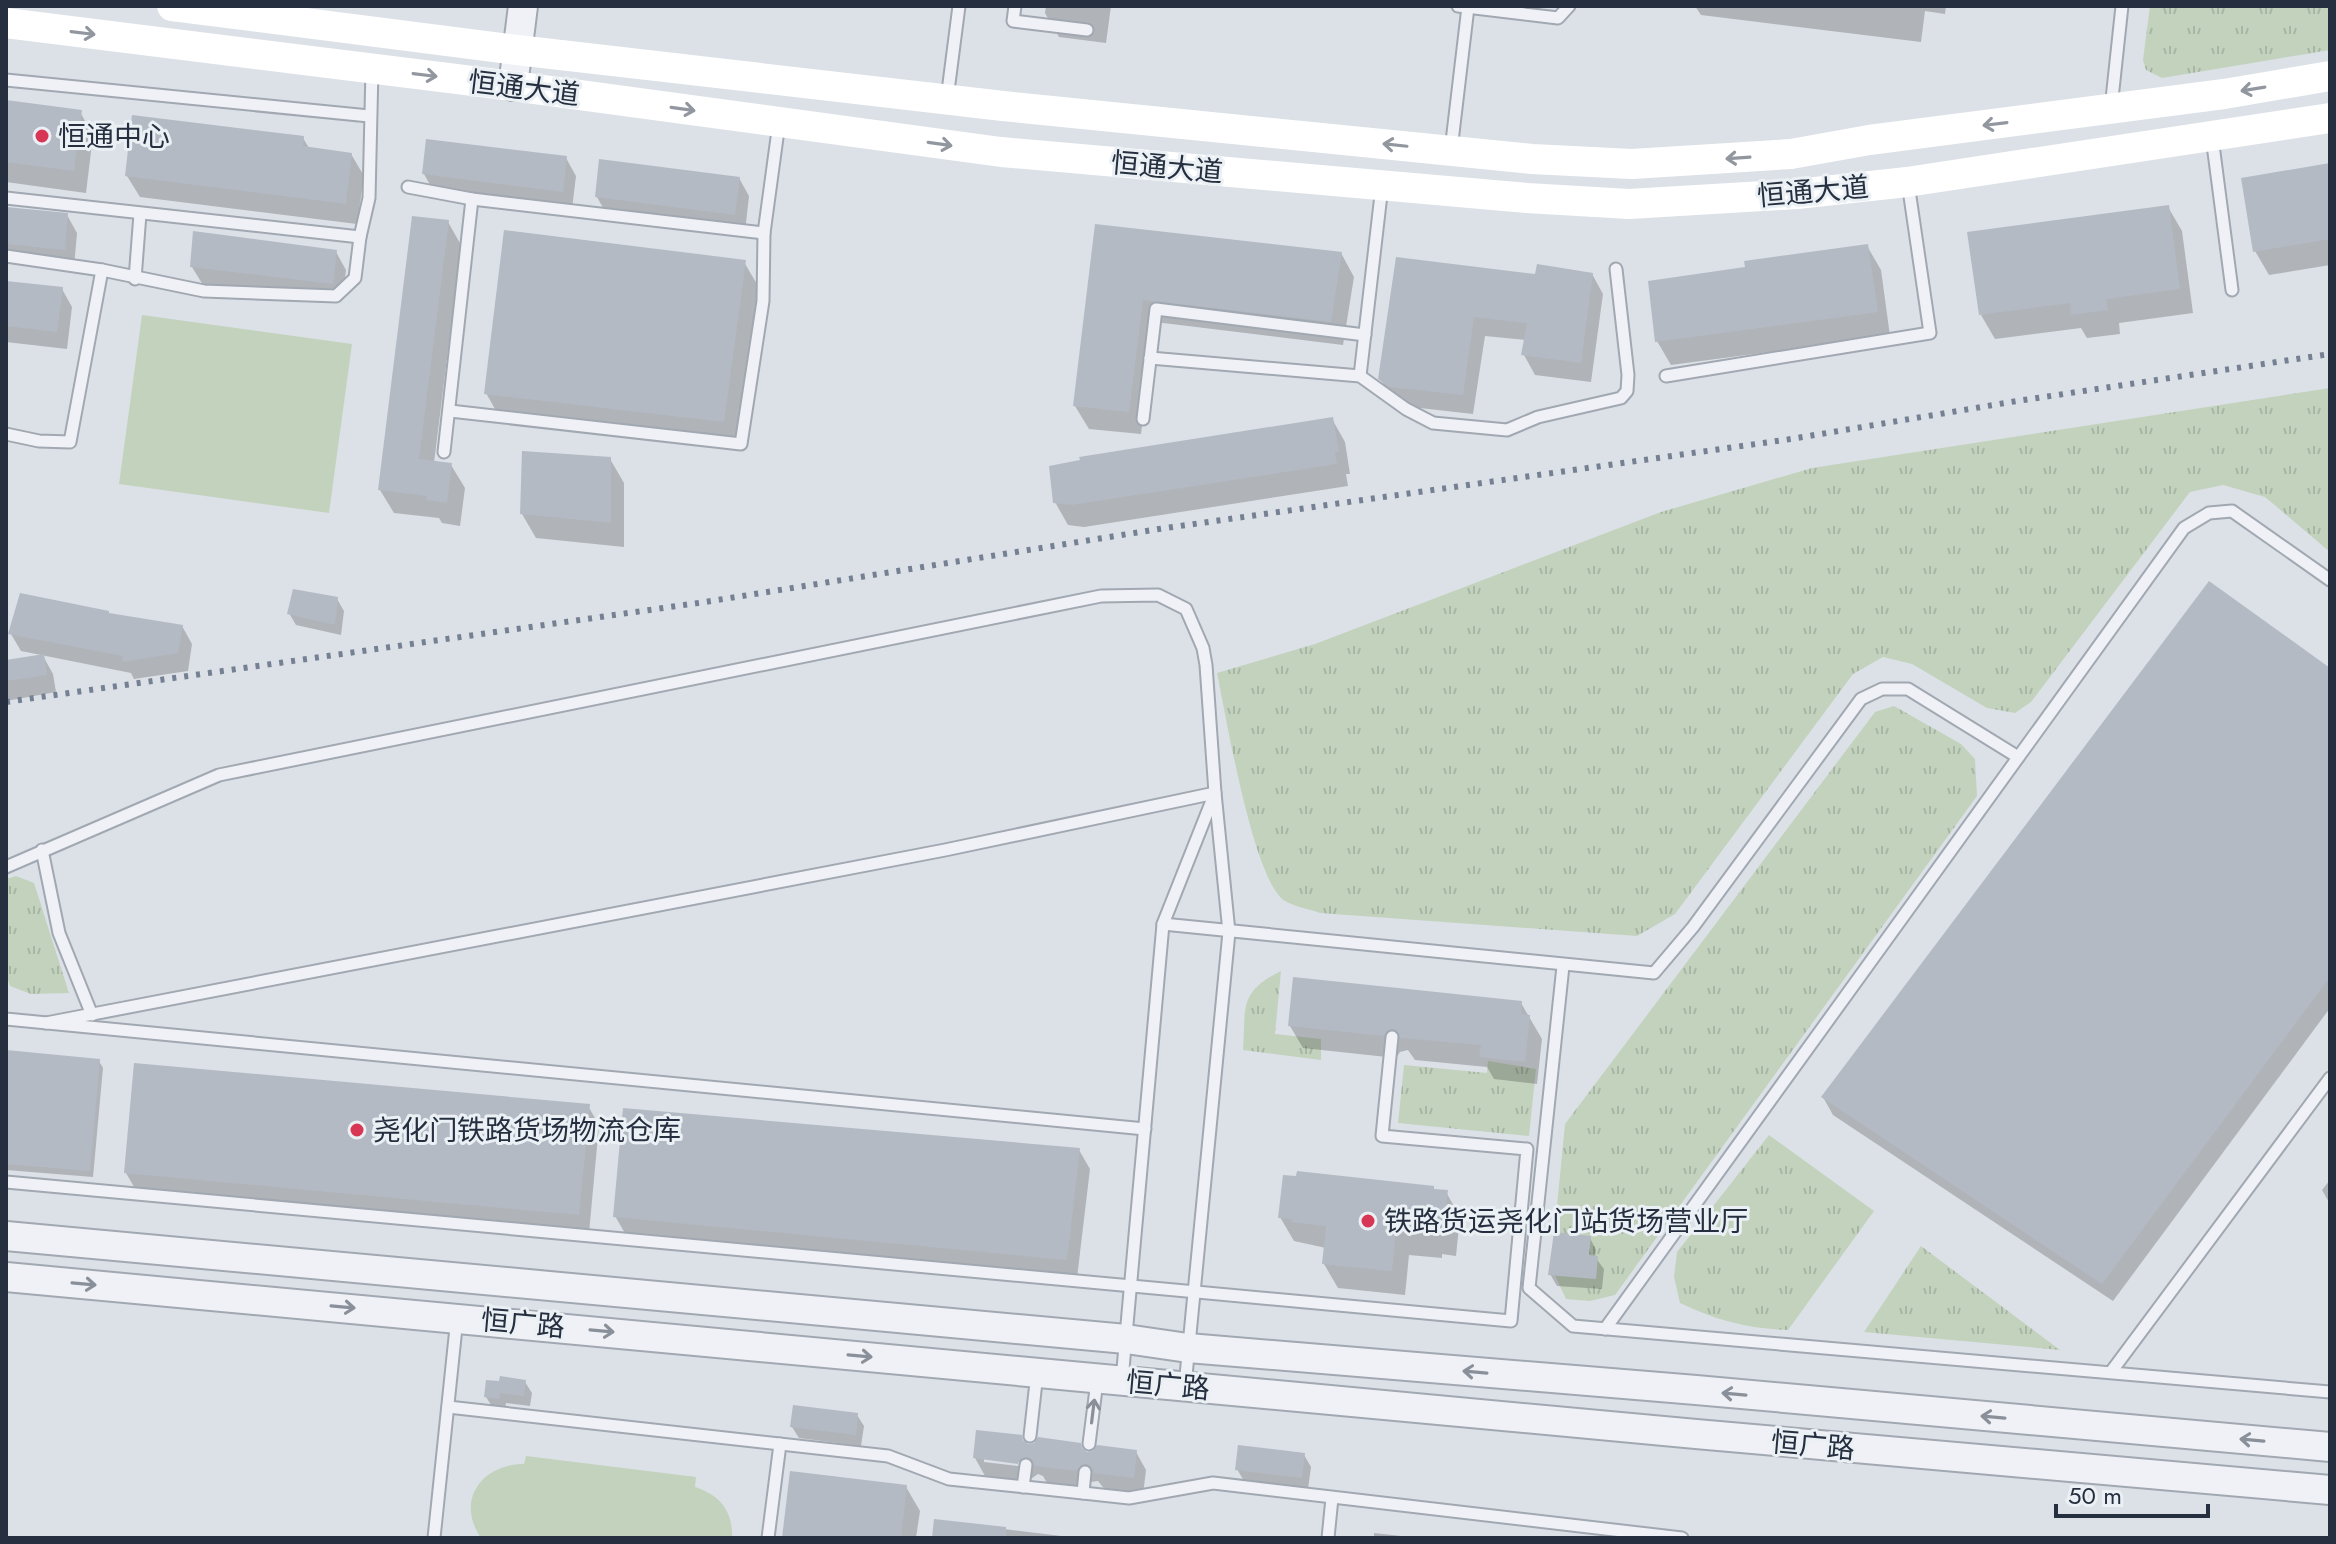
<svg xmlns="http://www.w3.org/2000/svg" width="2336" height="1544" font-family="Jost,'Noto Sans SC',sans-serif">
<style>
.grass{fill:url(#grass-tufts)}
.pitch{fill:#c3d2bd}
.shadow{fill:#0003;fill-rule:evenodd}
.building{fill:#b3bac4}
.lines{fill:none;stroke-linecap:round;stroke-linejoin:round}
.service-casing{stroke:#a1a8b1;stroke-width:15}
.tertiary-casing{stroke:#a1a8b1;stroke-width:32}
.service{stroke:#eff1f6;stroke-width:11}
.tertiary{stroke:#eff1f6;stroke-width:28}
.secondary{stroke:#fff;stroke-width:30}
.rail{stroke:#758192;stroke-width:6;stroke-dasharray:4 8;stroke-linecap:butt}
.oneway{stroke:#92979f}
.oneway2{stroke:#8a909a}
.poi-dot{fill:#d73755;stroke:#ebf0f5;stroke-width:3}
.labels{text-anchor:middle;stroke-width:6;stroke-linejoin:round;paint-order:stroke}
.street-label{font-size:28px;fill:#252f3f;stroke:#ebf0f5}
.poi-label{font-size:28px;fill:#252f3f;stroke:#ebf0f5;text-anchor:start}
</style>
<defs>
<pattern id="grass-tufts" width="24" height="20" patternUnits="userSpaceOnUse" patternTransform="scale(2)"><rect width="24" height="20" fill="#c3d2bd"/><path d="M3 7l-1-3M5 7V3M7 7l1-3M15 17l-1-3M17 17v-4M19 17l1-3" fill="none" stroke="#a7b5a4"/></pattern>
</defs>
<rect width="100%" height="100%" fill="#dce1e7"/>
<g class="grass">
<polygon points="2150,6 2330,6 2330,50 2162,78 2146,70 2143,60"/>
<path d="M2330 388V552L2265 497 2223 485 2190 492 2031 702 2015 713 1987 708 1912 664 1883 657 1853 674 1675 914 1637 936 1320 913C1309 909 1295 907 1285 901 1253 881 1226 715 1217 673L1315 644 1661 512 1812 468Z"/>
<polygon points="1894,706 1961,744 1975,759 1977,796 1615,1295 1590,1301 1566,1299 1551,1267 1565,1124 1875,712"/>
<polygon points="16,876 34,883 69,993 31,994 10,986 6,974 6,879"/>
<path d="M1281 971 1275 1034 1321 1039V1060L1243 1050C1246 1008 1238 992 1281 971Z"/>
<polygon points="1488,1061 1536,1069 1529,1136 1398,1123 1404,1065 1487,1073"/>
<path d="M1769 1135 1874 1211 1788 1330C1749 1329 1715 1320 1680 1303L1674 1277 1677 1252Z"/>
<polygon points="1921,1246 2060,1350 1864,1332"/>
</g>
<g class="pitch">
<polygon points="142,315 352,344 329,513 119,484"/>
<path d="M526 1456 696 1477 695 1487C720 1495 733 1511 732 1538H481C455 1500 482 1464 524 1464Z"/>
</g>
<g class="shadow">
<polygon points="1046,6 1111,6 1106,43 1059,37 1045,13"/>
<polygon points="1695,6 1946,6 1945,14 1925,11 1921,42 1701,15"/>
<polygon points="6,102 80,112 93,135 86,193 6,182"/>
<polygon points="303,138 309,148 351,154 364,176 357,224 140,197 127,176"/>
<polygon points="566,158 576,176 572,209 434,192 424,174"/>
<polygon points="2330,165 2330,265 2269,275 2255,251"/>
<polygon points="739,178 749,196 745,232 607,215 597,197"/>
<polygon points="2168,207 2182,231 2193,313 2119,323 2120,334 2087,338 2081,328 1995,339 1981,315"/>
<polygon points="67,215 77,233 74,267 13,261 6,249 6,222"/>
<polygon points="448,222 461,245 434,463 451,465 465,488 460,526 442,523 439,518 394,513 380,490"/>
<polygon points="1097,226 1341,253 1354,277 1343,345 1155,322 1141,434 1089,429 1075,406"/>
<polygon points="1867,246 1881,270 1890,336 1671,365 1657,341"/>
<polygon points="336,252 346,270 342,301 203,285 192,267"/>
<polygon points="1397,259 1537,276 1592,274 1603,294 1591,382 1535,375 1524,355 1526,340 1485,336 1473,414 1402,406 1392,398 1380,378"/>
<polygon points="744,262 758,286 737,446 500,418 486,393"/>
<polygon points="6,283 62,289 72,307 67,349 6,342"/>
<polygon points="1332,419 1345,442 1350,474 1346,474 1348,486 1084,527 1068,525 1055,502 1082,462"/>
<polygon points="610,459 624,483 624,547 536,538 522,514"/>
<polygon points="337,599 344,611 341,635 296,625 289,613"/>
<polygon points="110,615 182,626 192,644 188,671 134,679 131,673 21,651 11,634"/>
<polygon points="43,656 53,674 56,692 6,701 6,662"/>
<polygon points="2330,670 2330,1008 2113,1301 1833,1115 1823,1097"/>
<polygon points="1521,1003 1542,1039 1537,1084 1494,1079 1487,1067 1415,1060 1408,1050 1400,1052 1396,1058 1303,1048 1290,1026"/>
<polygon points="6,1052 99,1061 103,1068 93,1177 6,1170"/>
<polygon points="588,1106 599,1125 589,1233 137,1192 126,1173"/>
<polygon points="1079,1150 1090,1169 1077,1278 626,1235 615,1216"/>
<polygon points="2330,1180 2330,1204 2322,1190"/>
<polygon points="1435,1191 1446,1192 1460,1217 1456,1256 1442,1254 1442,1258 1409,1255 1405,1295 1338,1288 1324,1264 1326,1248 1294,1241 1280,1217"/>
<polygon points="1590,1238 1596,1250 1595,1257 1604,1269 1602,1289 1557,1286 1550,1274"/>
<polygon points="525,1382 532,1393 530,1406 506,1403 505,1410 493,1408 486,1397"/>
<polygon points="857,1415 864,1426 861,1446 799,1438 792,1427"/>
<path d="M1024 1444 1084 1452H1136L1146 1470 1143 1495 1106 1491 1098 1481 1091 1482 1087 1488 1047 1483 1043 1476 1038 1474 1028 1481 985 1476 975 1458ZM984 1458 1028 1463 1027 1467 984 1462Z"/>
<polygon points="1304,1455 1311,1467 1308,1489 1244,1481 1237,1469"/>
<polygon points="906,1487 920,1511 916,1538 784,1538"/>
<polygon points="936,1521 1078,1538 934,1538"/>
<polygon points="1374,1533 1420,1538 1374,1538"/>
</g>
<g class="building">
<polygon points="6,100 82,110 74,171 6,162"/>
<polygon points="132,115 304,136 303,146 352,153 346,204 125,176"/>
<polygon points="426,139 567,156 563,192 422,174"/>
<polygon points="599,159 740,177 735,215 595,197"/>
<polygon points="2330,163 2330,239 2253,252 2241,178"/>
<polygon points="2169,205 2180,289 2106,299 2108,310 2071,315 2070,303 1979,315 1967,232"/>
<polygon points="6,207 68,213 65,250 6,244"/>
<polygon points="412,216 449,220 419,459 452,463 447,503 426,500 427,496 378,490"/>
<polygon points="1095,224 1342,252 1331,322 1143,300 1129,412 1073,406"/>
<polygon points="504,230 746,260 724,422 484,394"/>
<polygon points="193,231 337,250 333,284 190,267"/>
<polygon points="1868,244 1878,312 1655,342 1648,281 1745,267 1744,261"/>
<polygon points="1396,257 1535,274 1537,264 1593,273 1581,363 1521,355 1527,323 1474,317 1463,395 1389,387 1378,379"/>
<polygon points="6,281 63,287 57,332 6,326"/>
<polygon points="1333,417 1339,452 1335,452 1337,464 1071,505 1053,503 1049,466 1080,460 1079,457"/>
<polygon points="522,451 611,457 611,523 520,514"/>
<polygon points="2209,581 2330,668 2330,977 2102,1284 1821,1097"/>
<polygon points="293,589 338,597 335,625 287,614"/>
<polygon points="20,593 109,611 109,613 183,625 178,653 122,662 123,656 8,634"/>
<polygon points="44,654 47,675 6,681 6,660"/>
<polygon points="1293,977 1522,1001 1521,1014 1530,1015 1525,1062 1479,1057 1481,1045 1400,1038 1399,1033 1394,1029 1388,1030 1384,1036 1288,1026"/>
<polygon points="6,1050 100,1059 90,1171 6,1164"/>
<polygon points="134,1063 590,1104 579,1215 124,1173"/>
<polygon points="623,1108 1080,1148 1067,1260 613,1217"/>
<polygon points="1297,1171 1434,1186 1434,1189 1448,1190 1443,1232 1429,1231 1429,1235 1396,1231 1392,1271 1322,1264 1326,1226 1291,1222 1292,1219 1278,1218 1283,1175 1296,1176"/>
<polygon points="1554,1232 1591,1236 1589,1255 1598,1256 1596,1279 1548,1275"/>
<polygon points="500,1376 526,1380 524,1396 500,1393 499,1399 484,1397 486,1380 499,1381"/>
<polygon points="793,1405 858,1413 856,1435 790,1427"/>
<polygon points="976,1430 1022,1435 1023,1440 1028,1444 1034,1443 1038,1437 1081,1443 1082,1448 1087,1452 1093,1451 1097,1445 1137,1450 1134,1478 1093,1473 1092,1468 1087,1464 1081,1465 1077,1471 1034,1466 1032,1459 1026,1457 1020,1459 1018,1464 973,1458"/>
<polygon points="1238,1445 1305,1453 1302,1478 1235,1470"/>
<polygon points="790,1471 907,1485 901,1538 782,1538"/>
<polygon points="934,1519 1006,1527 1006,1538 932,1538"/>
</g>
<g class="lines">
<g class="service-casing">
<g id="service">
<polyline points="1015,6 1013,21 1087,30"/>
<polyline points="1458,6 1558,18 1569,6"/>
<polyline points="6,80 369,116"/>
<polyline points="947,99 959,6"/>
<polyline points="2111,108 2122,6"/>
<polyline points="2212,137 2232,290"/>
<polyline points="1451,150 1468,7"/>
<polyline points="408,187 472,199 764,233"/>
<polyline points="6,198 360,237"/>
<polyline points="6,256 102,270"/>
<polyline points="135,279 140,214"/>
<polyline points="1150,358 1360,376 1406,409 1433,423 1507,430 1538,417 1621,398 1627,391 1628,375 1616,269"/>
<polyline points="1360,376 1382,186"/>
<polyline points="1666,376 1930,333 1908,183"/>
<polyline points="450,411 741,444 763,301 764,233 779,123"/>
<polyline points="1143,419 1156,309 1365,335"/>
<polyline points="6,434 39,441 70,442 102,270 204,291 336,296 355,278 360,237 369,198 372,69"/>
<polyline points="444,452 472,199"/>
<polyline points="42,850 59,933 92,1015"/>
<polyline points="6,867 219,775 1101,596 1158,595 1186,609 1203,648 1206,665 1215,793 1163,924 1122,1380"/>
<polyline points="1163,924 1654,973 1693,927 1861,699 1882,689 1908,689 2018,757"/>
<polyline points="1563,966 1529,1288 1573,1326 2330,1392"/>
<polyline points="6,1019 1145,1129"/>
<polyline points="46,1023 945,850 1215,793 1229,932 1185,1386"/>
<polyline points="6,1182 1511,1321 1527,1149 1382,1136 1392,1037"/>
<polyline points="1605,1329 2184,528 2209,513 2232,511 2330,580"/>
<polyline points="2111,1372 2330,1078"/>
<polyline points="448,1407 888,1456 949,1479 1083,1493 1129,1498 1213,1483 1682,1538"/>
<polyline points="1030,1436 1037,1373"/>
<polyline points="1089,1444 1097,1381"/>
<polyline points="1023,1487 1026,1465"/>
<polyline points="1083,1493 1085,1472"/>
<polyline points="434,1538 457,1318"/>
<polyline points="768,1538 780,1444"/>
<polyline points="1328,1538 1332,1498"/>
</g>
</g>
<g class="tertiary-casing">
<g id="tertiary">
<polyline points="513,86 523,6"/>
<polyline points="6,1236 1126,1339 1188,1348 1696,1390 2330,1447"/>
<polyline points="6,1277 1696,1434 2330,1490"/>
</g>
</g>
<use href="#service" class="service"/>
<use href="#tertiary" class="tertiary"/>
<g class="secondary">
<polyline points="172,6 517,50 1003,106 1532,159 1632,164 1791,154 1869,140 2224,94 2330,76"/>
<polyline points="6,23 513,86 1001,152 1527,198 1629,204 1797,194 1907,182 2330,118"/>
</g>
<polyline class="rail" points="6,702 705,602 1159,529 1791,439 2017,401 2330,354"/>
</g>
<defs><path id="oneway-shaft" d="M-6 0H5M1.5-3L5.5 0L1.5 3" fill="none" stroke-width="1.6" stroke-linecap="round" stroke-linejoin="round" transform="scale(2)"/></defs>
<g class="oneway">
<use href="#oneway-shaft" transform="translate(83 33) rotate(7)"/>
<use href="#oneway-shaft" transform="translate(425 75) rotate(7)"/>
<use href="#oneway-shaft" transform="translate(2253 89) rotate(171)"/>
<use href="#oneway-shaft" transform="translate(683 109) rotate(8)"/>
<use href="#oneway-shaft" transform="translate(1995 124) rotate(173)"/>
<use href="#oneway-shaft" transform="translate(940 144) rotate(8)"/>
<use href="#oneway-shaft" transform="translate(1395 145) rotate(-174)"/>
<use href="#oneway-shaft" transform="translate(1738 158) rotate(176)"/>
</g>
<g class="oneway2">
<use href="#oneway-shaft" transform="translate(84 1284) rotate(5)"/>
<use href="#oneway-shaft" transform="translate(343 1307) rotate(5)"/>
<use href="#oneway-shaft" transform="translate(602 1331) rotate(5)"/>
<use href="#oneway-shaft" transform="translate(860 1356) rotate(5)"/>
<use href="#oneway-shaft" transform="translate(1475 1372) rotate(-175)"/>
<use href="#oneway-shaft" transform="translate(1734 1394) rotate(-175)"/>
<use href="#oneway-shaft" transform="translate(1093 1411) rotate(-83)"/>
<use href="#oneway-shaft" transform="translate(1993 1417) rotate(-175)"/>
<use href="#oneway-shaft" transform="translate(2252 1440) rotate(-175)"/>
</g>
<g class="poi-dot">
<circle cx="42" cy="136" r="8"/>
<circle cx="357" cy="1130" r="8"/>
<circle cx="1368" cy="1221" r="8"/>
</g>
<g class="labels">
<g class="street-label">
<text transform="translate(524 88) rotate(7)" y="10">恒通大道</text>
<text transform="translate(1167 167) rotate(5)" y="10">恒通大道</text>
<text transform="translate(1813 191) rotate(-5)" y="10">恒通大道</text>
<text transform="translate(523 1323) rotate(5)" y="10">恒广路</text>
<text transform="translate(1168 1385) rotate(5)" y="10">恒广路</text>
<text transform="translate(1813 1445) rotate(5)" y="10">恒广路</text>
</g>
<g class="poi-label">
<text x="58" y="146">恒通中心</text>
<text x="373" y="1140">尧化门铁路货场物流仓库</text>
<text x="1384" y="1231">铁路货运尧化门站货场营业厅</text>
</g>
</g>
<rect width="2336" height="1544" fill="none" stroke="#252f3f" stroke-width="16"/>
<path d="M2056 1504v12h152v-12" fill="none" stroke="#252f3f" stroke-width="4"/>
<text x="2068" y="1504" font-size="24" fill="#252f3f" stroke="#ebf0f5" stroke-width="6" paint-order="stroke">50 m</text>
</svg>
